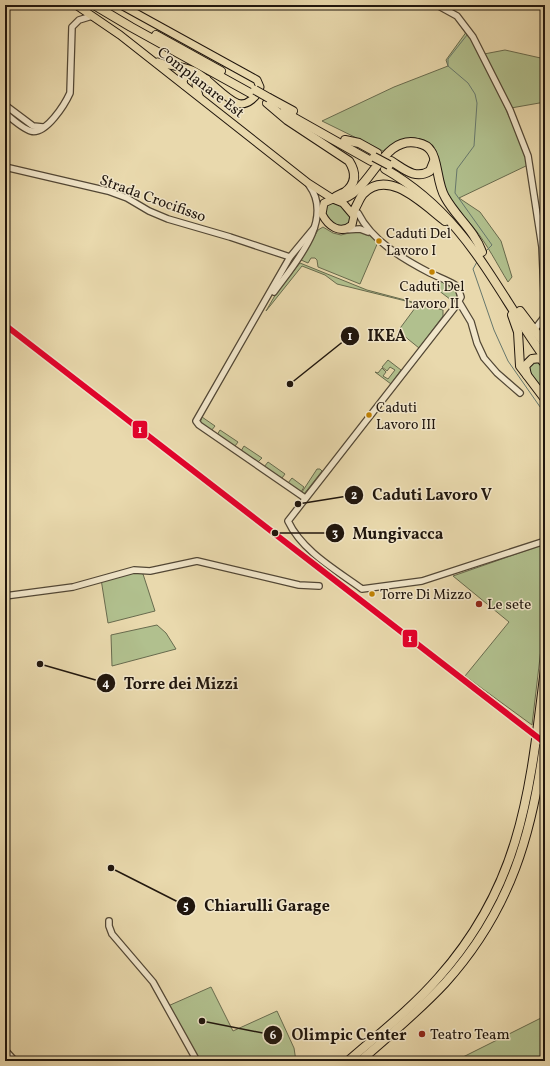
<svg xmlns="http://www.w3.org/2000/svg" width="550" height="1066" font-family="Vollkorn,serif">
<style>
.green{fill:#b1c08e;stroke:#686b4e}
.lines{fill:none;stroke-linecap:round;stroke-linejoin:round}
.stream{stroke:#67786d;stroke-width:1}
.minor-casing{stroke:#524735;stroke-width:8}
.major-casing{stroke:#20160d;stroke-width:9}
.highway-casing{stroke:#20160d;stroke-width:10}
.minor{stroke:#f1e6ca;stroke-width:5.5}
.major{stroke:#e9d9ad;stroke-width:7}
.highway{stroke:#e9d9ad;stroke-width:8}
.rail{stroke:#20160d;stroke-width:1;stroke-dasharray:7 7;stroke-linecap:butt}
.highway-bridge-casing{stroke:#20160d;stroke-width:10;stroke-linecap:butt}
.highway-bridge{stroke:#e9d9ad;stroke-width:8}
.rail-1-casing{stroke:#f1e6ca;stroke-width:9}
.rail-1{stroke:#e4002b;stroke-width:6}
.bus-dot{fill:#c18203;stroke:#f1e6ca;stroke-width:1.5}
.poi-dot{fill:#8f2418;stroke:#f1e6ca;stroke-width:1.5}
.labels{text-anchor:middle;stroke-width:3;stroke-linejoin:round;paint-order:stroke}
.bus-label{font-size:14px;fill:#20160d;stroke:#f1e6ca;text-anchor:start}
.street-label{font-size:15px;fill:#20160d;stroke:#f1e6ca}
.poi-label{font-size:15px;fill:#20160d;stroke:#f1e6ca;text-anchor:start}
.leader{fill:none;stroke:#20160d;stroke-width:1.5}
.callout-dot{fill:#20160d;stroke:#f1e6ca;stroke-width:1.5}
.mark-label{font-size:12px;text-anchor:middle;font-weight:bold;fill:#fff}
.callout-label{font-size:16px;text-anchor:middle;font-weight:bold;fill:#20160d;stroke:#f1e6ca;stroke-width:3;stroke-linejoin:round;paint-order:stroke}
.line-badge{stroke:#f1e6ca;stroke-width:1.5}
.badge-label{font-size:11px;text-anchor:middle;font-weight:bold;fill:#fff}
</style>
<rect width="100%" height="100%" fill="#e9d9ad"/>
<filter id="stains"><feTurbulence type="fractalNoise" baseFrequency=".005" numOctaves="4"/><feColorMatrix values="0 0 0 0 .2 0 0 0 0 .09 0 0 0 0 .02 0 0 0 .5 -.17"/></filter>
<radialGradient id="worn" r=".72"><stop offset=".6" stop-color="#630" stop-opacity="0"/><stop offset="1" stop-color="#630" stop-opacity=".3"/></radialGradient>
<g class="green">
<path d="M467 31 480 52 527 156 528 165 459 198 480 212 501 241 512 277 508 282C497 264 487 244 474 228 463 214 453 206 445 189 438 175 443 155 430 144 418 133 394 139 385 152L322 121 394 87 448 66 446 60Z"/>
<polygon points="505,50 545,59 545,102 511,108 484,54"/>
<path d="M329 202 339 204 351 217V222L346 226C333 226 326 220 324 207Z"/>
<polygon points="323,227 333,233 341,235 357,231 365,232 378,242 360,284 318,267 317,260 315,258 311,258 308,263 301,260 318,230"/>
<polygon points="300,263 367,290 443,310 443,316 419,348 398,331 418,304 337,284 325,275 302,266 266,311 277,292"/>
<polygon points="441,281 456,291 457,298 455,303 438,290 440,287 437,284"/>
<polygon points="388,360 401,370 391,384 375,372 378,373 382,368 386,372 383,376 388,379 395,370 390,367 387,371 382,367"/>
<polygon points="537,360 545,366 545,394 528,373 528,365"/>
<polygon points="202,417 215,426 211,431 200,423"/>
<polygon points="220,430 238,442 235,446 217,435"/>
<polygon points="244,446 262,458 258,462 241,451"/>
<polygon points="268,462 285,474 282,478 264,467"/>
<polygon points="317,469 320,469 322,471 304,494 302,492"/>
<polygon points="292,478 304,487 301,492 288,483"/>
<polygon points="545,544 545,615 532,725 465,676 509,622 453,576"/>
<polygon points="134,570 143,574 155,611 108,623 101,579"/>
<polygon points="157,625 166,633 176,649 112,666 111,635"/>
<polygon points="211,987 233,1031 277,1011 294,1048 296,1061 198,1061 168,1006"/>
<polygon points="545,1016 545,1061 454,1061 457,1060"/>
</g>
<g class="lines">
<g class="stream">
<polyline points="431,6 439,9"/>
<polyline points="454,17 467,35 448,59 448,66 468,83 475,94 477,103 474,146 457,169 455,193 492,245 485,252"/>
<polyline points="477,262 473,269 494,330 508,361 545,414"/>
</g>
<g class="minor-casing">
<g id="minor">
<polyline points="437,5 457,16 473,37 510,110 528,156 542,247 545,315"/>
<polyline points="5,105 33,126 43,127"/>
<path d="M5 113C12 119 23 129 31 131 46 135 65 104 70 93L72 27 79 20 92 16"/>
<polyline points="5,167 108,191 127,198 149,211 168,219 230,237 290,257"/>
<path d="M353 212 358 213C372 241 403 259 430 273 438 277 447 280 455 285L458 288 461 297 455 307 288 521C302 551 336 570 362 589L422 581 545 541"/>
<polyline points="343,230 360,229 368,232"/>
<path d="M274 292C294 264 335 220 309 185"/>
<polyline points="459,302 471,322 477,343 484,358 497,373 520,393"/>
<polyline points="535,329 545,316"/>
<polyline points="305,498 199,425 196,421 290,257 314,228"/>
<polyline points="5,596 73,587 134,570 150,571 197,561 299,585 319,586"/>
<polyline points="109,921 109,926 112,934 153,982 197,1061"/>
<polyline points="5,1050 15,1061"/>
</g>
</g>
<g class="major-casing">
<g id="major">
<polyline points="76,5 120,35 308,183 333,199"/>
<path d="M121 5 257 80 260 87C258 96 247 107 237 103 222 96 210 79 194 71 182 65 169 67 158 62"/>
<polyline points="184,85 183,81 186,75 192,74 197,79"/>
<polyline points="199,96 196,85 199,81 207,79"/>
<path d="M333 199 343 203 354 216 352 225C340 235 328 226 322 214L324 203Z"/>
</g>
</g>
<g class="highway-casing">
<g id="highway">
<polyline points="94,5 131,27 252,94"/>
<polyline points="156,35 221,71"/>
<polyline points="269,98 293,111"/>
<path d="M267 103 287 120 349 161C356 172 357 183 345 192 341 194 337 195 334 198"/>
<polyline points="284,112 371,161"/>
<polyline points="345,140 359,143 377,153"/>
<path d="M391 161C404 169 415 180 430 171L434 161"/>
<path d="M385 169C467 216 493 286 545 358"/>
<path d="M338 200C371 195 381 134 418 143 423 144 428 146 431 151 438 160 437 184 445 197 456 217 474 230 482 252"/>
<path d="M353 212C357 206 359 199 363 194 388 167 424 205 445 221"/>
<polyline points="520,311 545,344"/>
<polyline points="512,315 518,332 520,366 545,399"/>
<polyline points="527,375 525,366 532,359 540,358 545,364"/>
<path d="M348 1061C379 1034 412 1008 439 977 523 882 530 788 545 669"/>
<path d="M360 1061C389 1036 419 1011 445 983 511 910 533 832 545 737"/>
</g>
</g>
<use href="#minor" class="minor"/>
<use href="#major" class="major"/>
<use href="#highway" class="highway"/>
<polyline class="rail" points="5,322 204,475"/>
<g class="highway-bridge-casing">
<g id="highway-bridge">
<polyline points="255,90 269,98"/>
<polyline points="374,157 389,165"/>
</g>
</g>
<use href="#highway-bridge" class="highway-bridge"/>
<g class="rail-1-casing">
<polyline id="rail-1" points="5,325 545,743"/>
</g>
<use href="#rail-1" class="rail-1"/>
</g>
<g class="bus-dot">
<circle cx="379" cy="241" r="3.5"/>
<circle cx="432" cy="272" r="3.5"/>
<circle cx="369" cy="415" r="3.5"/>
<circle cx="372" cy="594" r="3.5"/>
</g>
<g class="poi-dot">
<circle cx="479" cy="604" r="4"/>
<circle cx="422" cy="1034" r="4"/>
</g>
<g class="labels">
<g class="bus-label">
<text x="386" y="238">Caduti Del<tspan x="386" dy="17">Lavoro I</tspan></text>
<text x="432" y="291" text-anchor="middle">Caduti Del<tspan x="432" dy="17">Lavoro II</tspan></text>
<text x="376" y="412">Caduti<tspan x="376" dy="17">Lavoro III</tspan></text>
<text x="380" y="599">Torre Di Mizzo</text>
</g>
<g class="street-label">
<text transform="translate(201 82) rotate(38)" y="5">Complanare Est</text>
<text transform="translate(153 198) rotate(20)" y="5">Strada Crocifisso</text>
</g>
<g class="poi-label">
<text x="487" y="609">Le sete</text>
<text x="430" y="1039">Teatro Team</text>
</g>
</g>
<path class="leader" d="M290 384L350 336M298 504L354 495M275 533L335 533M40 664L106 683M111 868L186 906M202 1021L273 1035"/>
<g class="callout-dot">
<circle cx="290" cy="384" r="4"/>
<circle cx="298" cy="504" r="4"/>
<circle cx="275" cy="533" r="4"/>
<circle cx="40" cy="664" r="4"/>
<circle cx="111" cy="868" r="4"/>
<circle cx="202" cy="1021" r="4"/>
<circle cx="350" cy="336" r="10"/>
<circle cx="354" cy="495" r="10"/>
<circle cx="335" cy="533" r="10"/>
<circle cx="106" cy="683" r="10"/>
<circle cx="186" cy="906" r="10"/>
<circle cx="273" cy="1035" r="10"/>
</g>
<g class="mark-label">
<text x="350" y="340">1</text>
<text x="354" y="499">2</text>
<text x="335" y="537">3</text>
<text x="106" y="687">4</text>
<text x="186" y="910">5</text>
<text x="273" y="1039">6</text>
</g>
<g class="callout-label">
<text x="387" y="341">IKEA</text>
<text x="432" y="500">Caduti Lavoro V</text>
<text x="398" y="539">Mungivacca</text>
<text x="181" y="689">Torre dei Mizzi</text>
<text x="267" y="911">Chiarulli Garage</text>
<text x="349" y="1040">Olimpic Center</text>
</g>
<g class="line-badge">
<rect x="132" y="420" width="16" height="19" rx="4" fill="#e4002b"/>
<rect x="402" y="629" width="16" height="19" rx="4" fill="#e4002b"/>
</g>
<g class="badge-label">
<text x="140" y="433">1</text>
<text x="410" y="642">1</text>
</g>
<rect width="550" height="1066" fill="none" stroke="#e9d9ad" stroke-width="20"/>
<rect x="6" y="6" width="538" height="1054" fill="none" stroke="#20160d" stroke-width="2"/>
<rect x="10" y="10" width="530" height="1046" fill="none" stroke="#20160d"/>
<rect width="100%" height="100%" filter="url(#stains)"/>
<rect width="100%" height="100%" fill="url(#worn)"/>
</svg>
